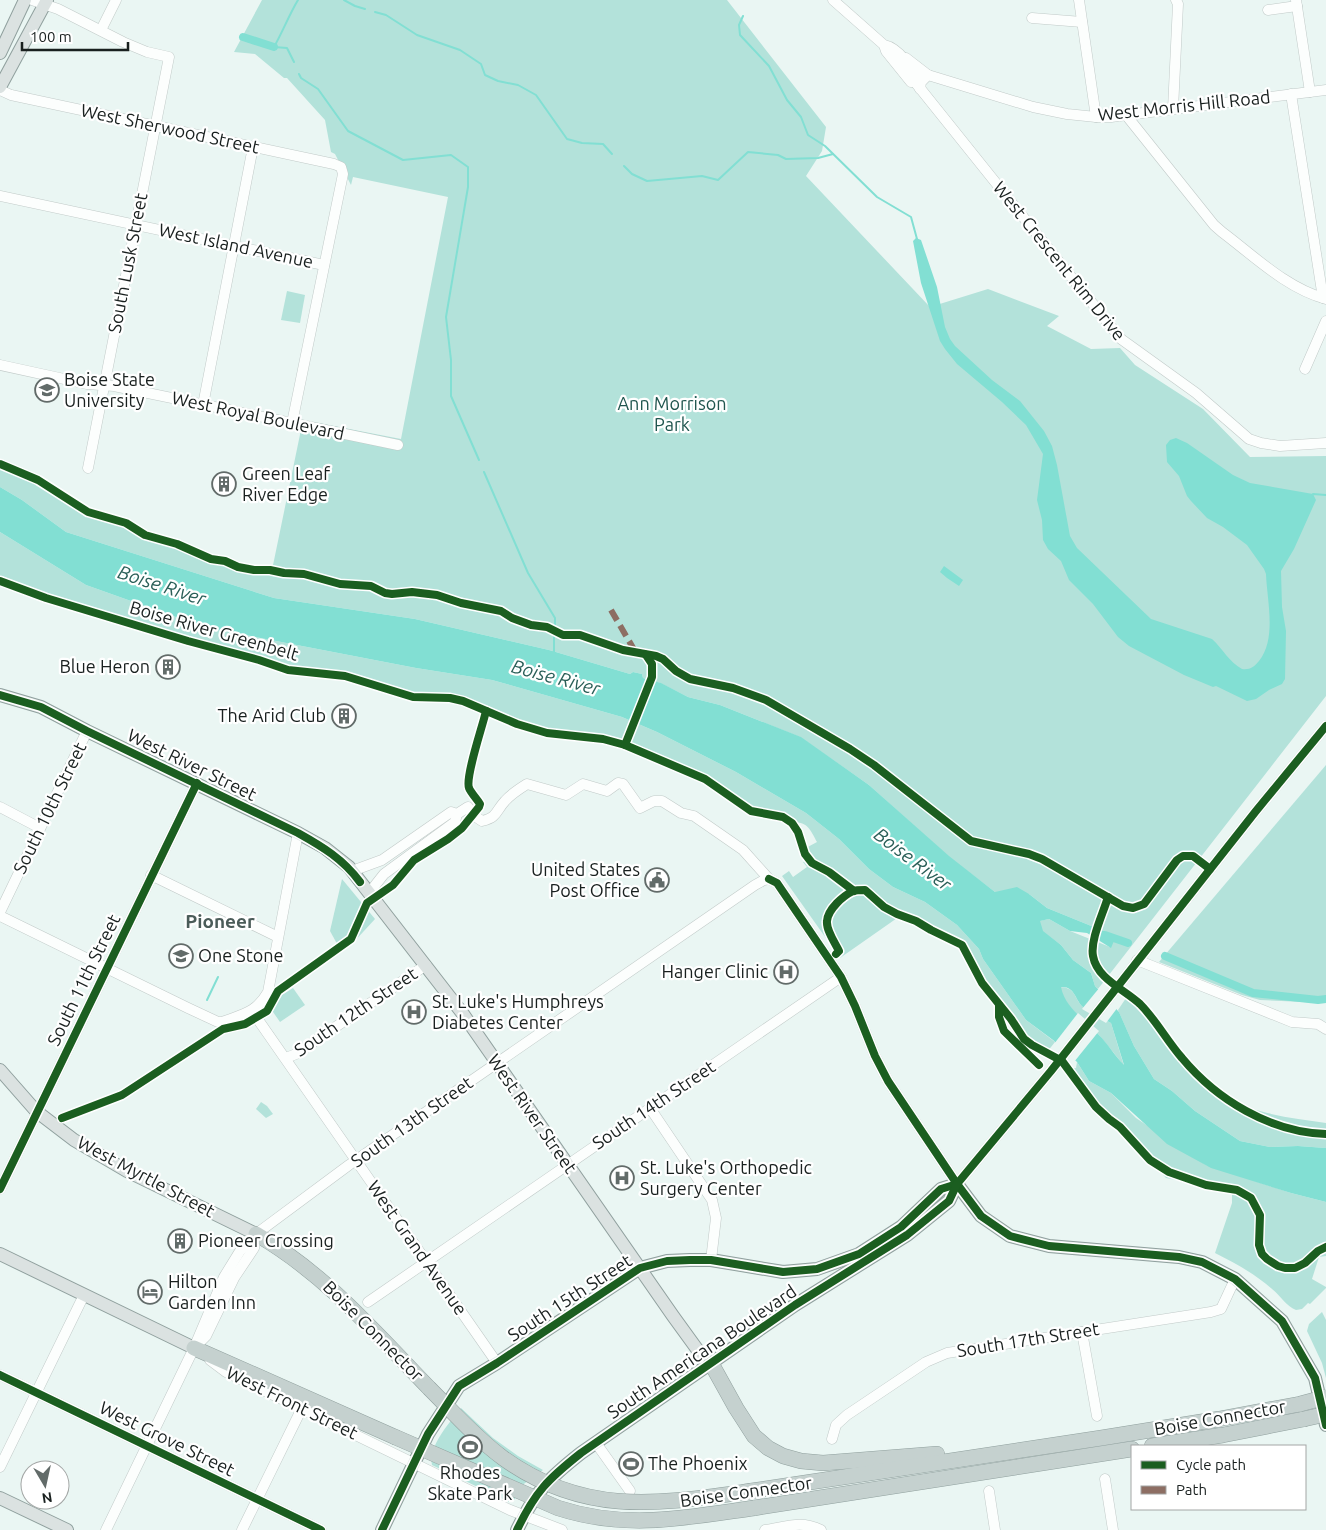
<svg xmlns="http://www.w3.org/2000/svg" width="1326" height="1530" font-family="Ubuntu,sans-serif">
<style>
.green{fill:#b3e2da}
.water{fill:#82dfd3;fill-rule:evenodd}
.pier{fill:#eaf6f3}
.lines{fill:none;stroke-linecap:round;stroke-linejoin:round}
.stream{stroke:#82dfd3;stroke-width:2}
.canal{stroke:#82dfd3;stroke-width:8}
.minor-casing{stroke:#c1cac8;stroke-width:11}
.major-casing{stroke:#90a09e;stroke-width:14}
.highway-casing{stroke:#90a09e;stroke-width:16}
.minor{stroke:#fcfefd;stroke-width:10}
.major{stroke:#dbe2e1;stroke-width:12}
.highway{stroke:#c5d1cf;stroke-width:15}
.highway-bridge-casing{stroke:#90a09e;stroke-width:16;stroke-linecap:butt}
.highway-bridge{stroke:#c5d1cf;stroke-width:15}
.quiet{stroke:#8d6e63;stroke-width:6;stroke-dasharray:12 6;stroke-linecap:butt}
.cycleway-casing{stroke:#fff;stroke-width:11}
.cycleway{stroke:#1b5e20;stroke-width:8}
.labels{text-anchor:middle;stroke-width:4.5;stroke-linejoin:round;paint-order:stroke}
.street-label{font-size:18px;fill:#19201f;stroke:#fff}
.poi-label{font-size:18px;fill:#19201f;stroke:#fff;text-anchor:start}
.park-label{font-size:18px;fill:#1f554e;stroke:#fff}
.water-label{font-size:19px;font-style:italic;fill:#2a5f58;stroke:#fff}
.neighbourhood-label{font-size:19px;font-weight:bold;fill:#4b5c59;stroke:#fff}
</style>
<rect width="100%" height="100%" fill="#eaf6f3"/>
<g class="green">
<polygon points="262,0 727,0 826,127 822,151 806,176 930,307 988,289 1059,316 1047,326 1091,349 1120,348 1135,365 1203,409 1250,457 1326,456 1326,696 1098,989 1095,986 1091,973 1073,960 1061,945 1042,931 1039,921 1049,919 1070,931 1110,947 1116,936 1047,908 1029,894 995,892 949,857 869,785 800,737 720,705 688,697 660,683 643,678 642,674 633,672 630,674 549,650 415,619 274,598 66,532 22,500 0,487 0,464 38,480 88,512 126,523 145,535 177,544 211,559 225,561 238,567 254,570 272,570 303,420 401,439 448,197 353,177 351,185 335,154 331,152 325,120 287,78 284,78 255,54 234,52"/>
<polygon points="287,291 305,295 300,323 281,320"/>
<path d="M0 532 86 585 204 627 416 668 492 680 622 717 657 732 736 772 806 813 839 839 869 869 893 887 925 902 957 925 979 949 983 959 1026 1020 1055 1042 1047 1052 1032 1045 1024 1039 1011 1019 982 983 962 945 931 930 916 921 900 916 840 958 782 876 789 871 793 877 807 867 803 862 810 860 804 849 817 842C811 831 807 820 792 823L783 817 751 811 705 779 625 745 603 739 547 733 517 724 463 701 450 698 413 697 345 676 288 670 259 660 188 641 46 598 0 581Z"/>
<polygon points="1326,765 1326,1003 1260,1000 1242,995 1159,962"/>
<polygon points="342,879 375,919 352,944 341,951 330,931"/>
<path d="M1060 987C1076 987 1074 999 1083 1007 1091 1014 1102 1018 1111 1023L1124 1066C1116 1056 1108 1045 1099 1035 1085 1019 1065 1009 1060 987Z"/>
<polygon points="293,988 305,1005 280,1022 271,1009 279,997"/>
<path d="M1128 995C1147 1009 1158 1029 1173 1047 1189 1067 1206 1088 1229 1099 1259 1115 1294 1118 1326 1123V1148L1298 1146 1270 1147 1240 1141 1195 1111 1172 1091 1154 1079 1134 1046 1118 1010Z"/>
<path d="M1077 1062 1089 1081 1111 1093 1136 1118 1206 1165 1291 1193 1326 1202V1256L1319 1257 1312 1279 1326 1287V1288L1310 1304 1308 1303 1302 1309 1296 1310C1286 1306 1281 1296 1272 1289 1255 1274 1235 1263 1215 1253L1232 1203V1191L1166 1178 1120 1127 1109 1119 1096 1107 1080 1086 1069 1069 1076 1068Z"/>
<polygon points="261,1102 267,1106 273,1114 266,1118 256,1109"/>
<polygon points="1322,1312 1326,1320 1326,1378 1322,1363 1307,1331 1309,1324"/>
<path d="M461 1408 493 1438 518 1456 543 1470 521 1486 515 1499 509 1502 432 1465C428 1446 450 1422 461 1408Z"/>
</g>
<g class="water">
<path d="M916 238 921 240 937 287 945 327 950 339 955 346 992 380 1020 401 1044 431 1052 446 1057 465 1070 536 1077 548 1151 619 1212 639C1223 649 1229 662 1242 669 1250 670 1254 667 1259 661 1277 638 1267 601 1266 574L1264 569 1247 545 1223 527 1207 518 1191 501 1187 496 1179 476 1167 462 1166 445 1170 440 1176 438 1187 443 1233 475 1250 483 1313 494 1316 500 1294 549 1281 571 1282 607 1286 631 1285 679 1282 684 1269 690 1256 699 1247 701 1216 686 1213 687 1184 675 1129 646 1118 637 1093 604 1069 580 1061 561 1048 549 1043 540 1042 520 1037 500 1043 454 1026 425 1002 402 957 364 945 349 940 341 921 283 913 241Z"/>
<path d="M0 487 22 500 66 532 274 598 415 619 549 650 630 674 633 672 642 674 643 678 661 683 688 697 720 705 801 737 869 785 949 856 995 892 1017 887 1029 894 1047 908 1116 936 1111 948 1087 933 1070 931 1049 919 1040 921 1043 931 1061 945 1073 960 1091 973 1095 986 1119 1012 1134 1046 1154 1079 1172 1091 1195 1111 1240 1141 1270 1147 1298 1146 1326 1148V1202L1291 1193 1211 1168 1167 1144 1111 1093 1089 1081 1077 1062 1053 1040 1026 1020 983 959 979 949 957 925 925 902 893 887 869 869 839 839 806 813 736 772 657 732 622 717 492 680 416 668 204 627 86 585 0 532ZM1061 987C1075 986 1075 1000 1083 1007 1090 1014 1102 1018 1111 1023L1124 1065C1115 1056 1108 1044 1099 1035 1085 1019 1065 1008 1061 987Z"/>
<polygon points="944,566 963,580 959,586 947,578 940,572"/>
</g>
<g class="pier">
<polygon points="1100,987 1118,1007 1106,1023 1082,1009"/>
<polygon points="1078,1013 1099,1031 1074,1062 1054,1044"/>
</g>
<g class="lines">
<g class="stream">
<polyline points="344,0 355,6 365,9"/>
<polyline points="375,12 386,15 417,35 460,50 481,64 485,75 498,81 518,85 536,95 567,139 582,143 603,144 612,154"/>
<polyline points="743,16 739,25 740,35 769,66 787,100 801,117 808,135 825,146 877,197 911,217 917,239"/>
<path d="M294 62 287 48 274 47C283 31 289 15 298 0"/>
<polyline points="299,74 301,78 318,89 348,131 403,160 451,155 468,167 468,187 446,317 451,360 451,396 479,460"/>
<polyline points="624,166 632,174 647,181 702,176 718,180 748,152 778,155 786,159 818,158 833,154"/>
<polyline points="484,472 528,573 555,618 555,628"/>
<polyline points="1312,496 1313,494 1326,495"/>
<polyline points="554,653 554,635"/>
<polyline points="207,1000 218,977"/>
</g>
<g class="canal">
<polyline points="243,37 274,47"/>
<polyline points="1105,935 1128,943"/>
<polyline points="1165,956 1253,993 1318,1000 1326,999"/>
</g>
<g class="minor-casing">
<g id="minor">
<polyline points="32,0 58,9 123,42 147,52 169,57 88,468"/>
<path d="M833 0 884 45C898 48 915 69 915 82H911L886 51 884 45"/>
<polyline points="1079,0 1096,117"/>
<polyline points="1296,0 1310,92"/>
<polyline points="1268,10 1297,6"/>
<polyline points="1032,18 1082,22"/>
<polyline points="101,30 116,0"/>
<polyline points="906,58 928,75 921,73"/>
<polyline points="915,82 1121,339 1196,393 1249,439 1261,443 1280,446 1326,443"/>
<polyline points="920,89 921,82 928,75 1033,107 1067,114 1096,117 1111,117 1326,90"/>
<polyline points="0,90 11,95 334,164 341,167 343,174 292,423"/>
<polyline points="1291,94 1323,298"/>
<polyline points="1173,109 1178,4 1176,0"/>
<path d="M1126 115 1214 225 1222 232C1254 256 1286 288 1326 299"/>
<polyline points="0,196 324,265"/>
<polyline points="0,365 87,384 114,386 398,445"/>
<polyline points="1305,369 1326,321"/>
<polyline points="203,405 253,147"/>
<polyline points="0,807 40,828"/>
<path d="M352 871 382 860 451 812 457 814 468 807 473 815 482 821C498 817 495 812 505 801 511 794 519 789 527 784L566 795 583 784 607 791 618 783 623 784 640 808 654 801H662L681 813 694 816 743 850 769 879 777 883 841 977 855 1006 875 1056 888 1081 957 1184 1051 1071 1256 811 1326 726"/>
<polyline points="151,875 278,937"/>
<polyline points="369,893 384,874 455,822 457,814"/>
<polyline points="0,912 87,731"/>
<path d="M0 916 188 1008 218 1022H222C243 1014 256 1013 268 992L298 833"/>
<polyline points="1137,960 1292,1022 1318,1024 1326,1029"/>
<polyline points="252,1011 497,1363"/>
<polyline points="286,1058 296,1054 426,965"/>
<polyline points="650,1108 712,1200 716,1218 711,1260"/>
<polyline points="0,1189 197,783"/>
<polyline points="368,1302 841,977"/>
<polyline points="1082,1332 1097,1416"/>
<polyline points="198,1344 206,1336 234,1278 254,1248 256,1234"/>
<polyline points="210,1360 226,1372 510,1510 562,1530"/>
<polyline points="0,1375 321,1530"/>
<polyline points="832,1439 836,1425 847,1415 926,1362 947,1353 1211,1312 1221,1309 1235,1279"/>
<polyline points="596,1443 630,1491"/>
<polyline points="0,1467 84,1295"/>
<polyline points="1105,1479 1113,1530"/>
<polyline points="989,1491 995,1530"/>
<polyline points="106,1530 194,1348 224,1277 240,1251 256,1234 349,1165 755,885 764,880 769,879"/>
<polyline points="242,1530 302,1408"/>
<path d="M765 1530C786 1527 801 1520 821 1530"/>
</g>
</g>
<g class="major-casing">
<g id="major">
<polyline points="0,53 25,0"/>
<polyline points="0,87 47,0"/>
<polyline points="0,695 41,707 87,731 298,833 325,848 349,867 463,1014 673,1316 702,1356 711,1363"/>
<polyline points="0,1070 36,1111 74,1140 127,1171 256,1234"/>
<polyline points="957,1184 981,1216 1010,1236 1049,1246 1179,1257 1202,1262 1235,1279 1282,1321 1315,1378 1326,1425"/>
<polyline points="0,1254 194,1348"/>
<polyline points="0,1498 67,1530"/>
<polyline points="382,1530 428,1434 459,1386 497,1363 640,1268 667,1261 690,1260 711,1260 783,1272 817,1269 859,1254 901,1227 941,1189 957,1184"/>
<path d="M517 1530C535 1492 548 1479 581 1453L795 1305 907 1235 949 1201 957 1184"/>
</g>
</g>
<g class="highway-casing">
<g id="highway">
<path d="M256 1234C324 1273 375 1332 429 1388"/>
<polyline points="194,1348 395,1437"/>
<polyline points="711,1363 736,1408 754,1436 768,1448 783,1456 801,1461 823,1463 937,1454"/>
<polyline points="1152,1446 1223,1435 1304,1419"/>
<polyline points="751,1491 1101,1438 1219,1419 1300,1404"/>
<polyline points="754,1508 1132,1449"/>
</g>
</g>
<use href="#minor" class="minor"/>
<use href="#major" class="major"/>
<use href="#highway" class="highway"/>
<g class="highway-bridge-casing">
<g id="highway-bridge">
<path d="M429 1388C453 1412 476 1438 503 1458 585 1517 659 1504 751 1491"/>
<polyline points="1300,1404 1326,1397"/>
<polyline points="1304,1419 1326,1414"/>
<path d="M395 1437 558 1508C626 1530 684 1518 754 1508"/>
</g>
</g>
<use href="#highway-bridge" class="highway-bridge"/>
<polyline class="quiet" points="611,610 636,653"/>
<g class="cycleway-casing">
<g id="cycleway">
<polyline points="0,464 38,480 88,512 126,523 145,535 177,544 211,559 225,561 238,567 254,570 270,570 284,573 304,574 340,584 371,586 385,593 392,594 412,592 437,595 461,603 501,611 512,618 531,625 547,627 563,635 580,635 623,650 656,656 663,659 676,671 690,679 733,688 766,700 850,749 874,765 971,841 1029,854 1042,859 1123,906 1133,908 1144,904 1177,860 1183,856 1193,856 1210,869"/>
<polyline points="0,581 46,598 188,641 259,660 288,670 345,676 413,697 450,698 463,701 517,724 547,733 603,739 625,745"/>
<polyline points="646,655 652,664 652,677 625,745 705,779 751,811 783,817 792,823 798,832 805,854 812,863 829,872 854,891"/>
<path d="M0 695 41 707 87 731 298 833C323 847 343 859 360 882"/>
<polyline points="769,879 777,883 841,977 855,1006 875,1056 888,1081 957,1184 981,1216 1010,1236 1049,1246 1179,1257 1202,1262 1235,1279 1282,1321 1315,1378 1326,1425"/>
<path d="M1108 897C1103 914 1090 940 1093 956 1097 979 1124 989 1140 1004 1156 1020 1167 1041 1182 1058 1217 1100 1270 1132 1326 1134"/>
<path d="M836 954 839 951C835 943 826 930 827 921 828 909 843 896 853 891 856 890 861 890 865 890L884 907 897 914 916 921 931 930 962 945 982 983 1011 1019 1024 1039 1032 1045 1062 1061 1096 1107 1109 1119 1120 1127 1150 1160 1169 1172 1206 1185 1237 1190 1251 1198 1260 1215 1259 1245 1262 1254 1267 1259 1278 1266 1285 1268H1295L1305 1263 1318 1251 1326 1247"/>
<polyline points="999,1005 999,1017 1004,1031 1039,1065"/>
<path d="M62 1118 122 1095 223 1029 245 1024 267 1011 278 991 351 939 367 903 393 885 414 860 448 839 462 828 479 807 480 804C477 799 471 793 469 788 465 777 483 725 486 711"/>
<polyline points="0,1189 197,783"/>
<polyline points="0,1375 321,1530"/>
<polyline points="382,1530 428,1434 459,1386 497,1363 640,1268 667,1261 690,1260 711,1260 783,1272 817,1269 859,1254 901,1227 941,1189 957,1184"/>
<path d="M517 1530C535 1492 548 1479 581 1453L795 1305 907 1235 949 1201 957 1184 1051 1071 1256 811 1326 726"/>
</g>
</g>
<use href="#cycleway" class="cycleway"/>
</g>
<defs>
<g id="university-ring" transform="scale(1.25)"><circle r="9.5" fill="#fff" stroke="#626b69" stroke-width="1.5"/><path d="M0-5L7-2L0 1L-7-2ZM-4 1L0 2.5L4 1V4Q0 6-4 4Z" fill="#626b69"/></g>
<g id="building-ring" transform="scale(1.25)"><circle r="9.5" fill="#fff" stroke="#626b69" stroke-width="1.5"/><path d="M-4-6H4V6H1V3H-1V6H-4ZM-2.5-4.3h1.7v1.8h-1.7ZM.8-4.3h1.7v1.8H.8ZM-2.5-1h1.7V.8h-1.7ZM.8-1h1.7V.8H.8Z" fill="#626b69"/></g>
<g id="civic-ring" transform="scale(1.25)"><circle r="9.5" fill="#fff" stroke="#626b69" stroke-width="1.5"/><path d="M-.6-6.5H3V-4.5H.6V-3L4-1V1h2V6H-6V1h2V-1L-.6-3ZM-1.2 2.5V6h2.4V2.5Z" fill="#626b69"/></g>
<g id="school-ring" transform="scale(1.25)"><circle r="9.5" fill="#fff" stroke="#626b69" stroke-width="1.5"/><path d="M0-5L7-2L0 1L-7-2ZM-4 1L0 2.5L4 1V4Q0 6-4 4Z" fill="#626b69"/></g>
<g id="hospital-ring" transform="scale(1.25)"><circle r="9.5" fill="#fff" stroke="#626b69" stroke-width="1.5"/><path d="M-5-5h3v3.5h4V-5h3V5h-3V1.5h-4V5h-3Z" fill="#626b69"/></g>
<g id="hotel-ring" transform="scale(1.25)"><circle r="9.5" fill="#fff" stroke="#626b69" stroke-width="1.5"/><path d="M-6-4.5h1.5V1H6V5H4.5V3h-9V5H-6ZM-4 0a1.8 1.8 0 1 1 3.6 0ZM.5 0V-2.5h3Q6-2.5 6 0Z" fill="#626b69"/></g>
<g id="stadium-ring" transform="scale(1.25)"><circle r="9.5" fill="#fff" stroke="#626b69" stroke-width="1.5"/><path d="M0-5a6.5 5 0 1 0 0 10a6.5 5 0 1 0 0-10ZM-3.5-1.8h7v3.6h-7Z" fill="#626b69"/></g>
</defs>
<g fill-rule="evenodd">
<use href="#university-ring" x="47" y="390"/>
<use href="#building-ring" x="224" y="484"/>
<use href="#building-ring" x="168" y="667"/>
<use href="#building-ring" x="344" y="716"/>
<use href="#civic-ring" x="657" y="880"/>
<use href="#school-ring" x="181" y="956"/>
<use href="#hospital-ring" x="786" y="972"/>
<use href="#hospital-ring" x="414" y="1012"/>
<use href="#hospital-ring" x="622" y="1178"/>
<use href="#building-ring" x="180" y="1241"/>
<use href="#hotel-ring" x="150" y="1292"/>
<use href="#stadium-ring" x="470" y="1447"/>
<use href="#stadium-ring" x="631" y="1464"/>
</g>
<g class="labels">
<g class="street-label">
<text transform="translate(1184 106) rotate(-6)" y="6">West Morris Hill Road</text>
<text transform="translate(170 129) rotate(12)" y="6">West Sherwood Street</text>
<text transform="translate(236 246) rotate(12)" y="6">West Island Avenue</text>
<text transform="translate(1059 261) rotate(51)" y="6">West Crescent Rim Drive</text>
<text transform="translate(128 263) rotate(-79)" y="6">South Lusk Street</text>
<text transform="translate(258 416) rotate(12)" y="6">West Royal Boulevard</text>
<text transform="translate(214 631) rotate(16)" y="6">Boise River Greenbelt</text>
<text transform="translate(192 765) rotate(26)" y="6">West River Street</text>
<text transform="translate(50 808) rotate(-64)" y="6">South 10th Street</text>
<text transform="translate(84 980) rotate(-64)" y="6">South 11th Street</text>
<text transform="translate(356 1012) rotate(-34)" y="6">South 12th Street</text>
<text transform="translate(654 1105) rotate(-34)" y="6">South 14th Street</text>
<text transform="translate(532 1114) rotate(55)" y="6">West River Street</text>
<text transform="translate(412 1122) rotate(-35)" y="6">South 13th Street</text>
<text transform="translate(146 1177) rotate(28)" y="6">West Myrtle Street</text>
<text transform="translate(417 1248) rotate(55)" y="6">West Grand Avenue</text>
<text transform="translate(570 1298) rotate(-33)" y="6">South 15th Street</text>
<text transform="translate(373 1331) rotate(45)" y="6">Boise Connector</text>
<text transform="translate(1028 1340) rotate(-9)" y="6">South 17th Street</text>
<text transform="translate(702 1352) rotate(-34)" y="6">South Americana Boulevard</text>
<text transform="translate(292 1403) rotate(26)" y="6">West Front Street</text>
<text transform="translate(1220 1418) rotate(-10)" y="6">Boise Connector</text>
<text transform="translate(167 1439) rotate(26)" y="6">West Grove Street</text>
<text transform="translate(746 1492) rotate(-8)" y="6">Boise Connector</text>
</g>
<g class="poi-label">
<text x="64" y="386">Boise State<tspan x="64" dy="21">University</tspan></text>
<text x="242" y="480">Green Leaf<tspan x="242" dy="21">River Edge</tspan></text>
<text x="150" y="673" text-anchor="end">Blue Heron</text>
<text x="326" y="722" text-anchor="end">The Arid Club</text>
<text x="640" y="876" text-anchor="end">United States<tspan x="640" dy="21">Post Office</tspan></text>
<text x="198" y="962">One Stone</text>
<text x="768" y="978" text-anchor="end">Hanger Clinic</text>
<text x="432" y="1008">St. Luke's Humphreys<tspan x="432" dy="21">Diabetes Center</tspan></text>
<text x="640" y="1174">St. Luke's Orthopedic<tspan x="640" dy="21">Surgery Center</tspan></text>
<text x="198" y="1247">Pioneer Crossing</text>
<text x="168" y="1288">Hilton<tspan x="168" dy="21">Garden Inn</tspan></text>
<text x="648" y="1470">The Phoenix</text>
<text x="470" y="1479" text-anchor="middle">Rhodes<tspan x="470" dy="21">Skate Park</tspan></text>
</g>
<g class="park-label">
<text x="672" y="410">Ann Morrison<tspan x="672" dy="21">Park</tspan></text>
</g>
<g class="water-label">
<text transform="translate(162 585) rotate(18)" y="7">Boise River</text>
<text transform="translate(556 677) rotate(15)" y="7">Boise River</text>
<text transform="translate(913 859) rotate(37)" y="7">Boise River</text>
</g>
<g class="neighbourhood-label">
<text x="220" y="928">Pioneer</text>
</g>
</g>
<rect x="1131" y="1445" width="175" height="65" fill="#ffffff" stroke="#a3a6a5"/>
<rect x="1141" y="1461" width="25" height="8" fill="#1b5e20" stroke="#a3a6a5"/>
<text x="1176" y="1470" font-size="15" fill="#19201f">Cycle path</text>
<rect x="1141" y="1486" width="25" height="8" fill="#8d6e63" stroke="#a3a6a5"/>
<text x="1176" y="1495" font-size="15" fill="#19201f">Path</text>
<g transform="translate(45 1485) rotate(171)"><circle r="24" fill="#ffffff" stroke="#a3a6a5"/>
<path d="M0-4L9 19L0 12L-9 19Z" fill="#626b69"/>
<text y="-8" font-size="14" font-weight="bold" text-anchor="middle" fill="#19201f">N</text>
</g>
<path d="M22 42v8h106v-8" fill="none" stroke="#19201f" stroke-width="2.5"/>
<text x="30" y="42" font-size="15" fill="#19201f" stroke="#ffffff" stroke-width="4" paint-order="stroke">100 m</text>
</svg>
